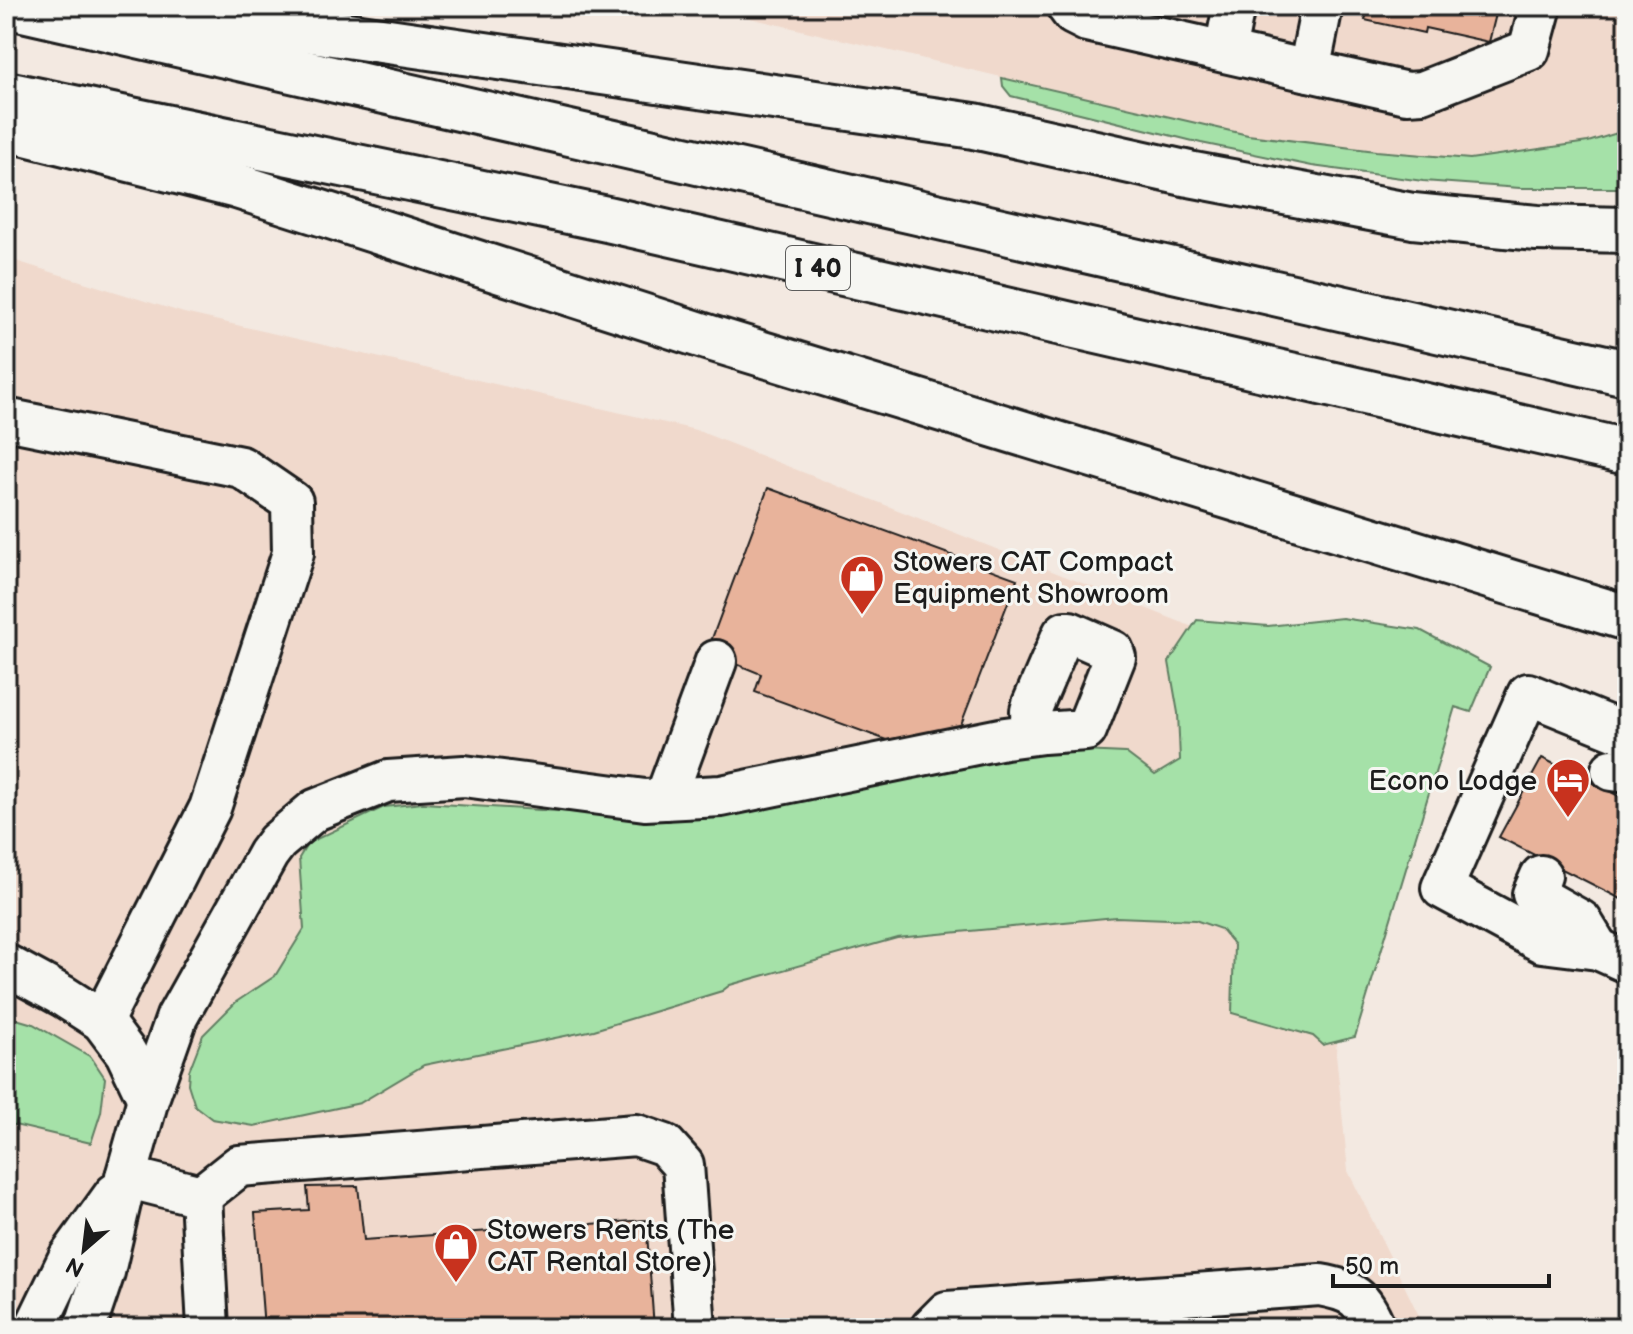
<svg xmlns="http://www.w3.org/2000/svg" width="1633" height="1334" font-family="'Balsamiq Sans',sans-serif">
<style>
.built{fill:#f0d9cc}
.green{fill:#a5e1a8;stroke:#607e62;stroke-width:2}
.building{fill:#e8b39b;stroke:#1c1c1c;stroke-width:2}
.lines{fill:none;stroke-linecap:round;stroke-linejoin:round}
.minor-casing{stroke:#1c1c1c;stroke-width:46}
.highway-casing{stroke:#1c1c1c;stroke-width:50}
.minor{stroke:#f6f6f2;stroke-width:40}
.highway{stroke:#f6f6f2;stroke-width:44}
.labels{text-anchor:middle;stroke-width:6;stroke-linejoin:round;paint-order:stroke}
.shield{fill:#f6f6f2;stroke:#5d5d5c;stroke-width:2}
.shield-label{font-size:26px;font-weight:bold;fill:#1c1c1c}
.poi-label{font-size:28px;fill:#1c1c1c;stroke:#f6f6f2;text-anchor:start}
</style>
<rect width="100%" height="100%" fill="#f3e9e1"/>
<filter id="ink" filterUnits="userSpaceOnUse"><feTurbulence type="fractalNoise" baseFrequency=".0125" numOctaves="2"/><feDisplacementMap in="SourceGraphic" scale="16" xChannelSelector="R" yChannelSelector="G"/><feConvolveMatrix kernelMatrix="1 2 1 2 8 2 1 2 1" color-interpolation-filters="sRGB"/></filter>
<g filter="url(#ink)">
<g class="built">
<polygon points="699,6 1627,6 1627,130 1588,142 1470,159 1376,151 1248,135"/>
<polygon points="6,258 184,313 696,430 1183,623 1289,667 1340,935 1336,1054 1348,1171 1425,1328 6,1328"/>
</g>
<g class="green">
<polygon points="1002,78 1248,135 1376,151 1470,159 1588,142 1627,130 1627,188 1520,188 1423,181 1312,166 1201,143 1011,96 1003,86"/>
<polygon points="1342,618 1420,630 1490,667 1471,712 1455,707 1355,1037 1323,1045 1313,1036 1232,1013 1234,945 1221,929 1195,920 1116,917 897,938 730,985 722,991 594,1030 424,1065 360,1103 254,1126 212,1119 195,1106 188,1084 189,1071 203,1035 236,1002 275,976 304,929 299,858 308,843 384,807 423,803 671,818 1012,753 1059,750 1126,753 1155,775 1180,760 1178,713 1169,662 1197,620 1268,626"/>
<polygon points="6,1016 33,1024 91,1057 105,1078 101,1112 91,1143 6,1123"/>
</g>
<g class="building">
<polygon points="1369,6 1498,6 1489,42 1425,28 1424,33 1365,20"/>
<polygon points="768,488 1017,579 960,727 889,741 755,692 761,674 707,652"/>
<polygon points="1542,758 1627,800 1627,902 1499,837"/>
<polygon points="358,1186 364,1240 646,1220 654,1328 264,1328 255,1213 309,1210 307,1187"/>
</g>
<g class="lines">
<g class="minor-casing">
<g id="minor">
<polyline points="1067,6 1073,14 1087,21 1407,93 1422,92 1529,50 1541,6"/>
<polyline points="1225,51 1234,6"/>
<polyline points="1309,71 1322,6"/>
<polyline points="6,419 241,467 292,502 293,553 210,808 102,1021"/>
<polyline points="1627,734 1528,694 1442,888 1542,942 1598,949 1627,962"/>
<polyline points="1612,770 1627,772"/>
<polyline points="665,799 716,661"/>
<polyline points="1541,876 1533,894 1581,921 1598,949"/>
<polyline points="6,965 63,996 102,1021 126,1053 148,1099"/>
<polyline points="126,1177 201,1196"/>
<polyline points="201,1196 239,1166 636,1135 665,1145 683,1165 695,1328"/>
<polyline points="201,1196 208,1328"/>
<polyline points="35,1328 69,1258 115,1194"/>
<polyline points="85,1328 104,1272 126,1177 148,1099 177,1017 268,854 277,842 315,810 388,781 464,776 645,800 721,796 1005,738 1043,733 1086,730 1115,657 1113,651 1070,632 1065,632 1063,634 1033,704 1031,711 1032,734"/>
<path d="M931 1328 947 1312 1320 1285C1353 1291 1362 1297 1375 1328"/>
</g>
</g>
<g class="highway-casing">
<g id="highway">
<polyline points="10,6 1627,373"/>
<polyline points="166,6 230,18 974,126 1189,174 1413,216 1537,228 1627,230"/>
<polyline points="6,94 607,219 1627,452"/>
<polyline points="6,128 237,186 710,338 1627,618"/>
</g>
</g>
<use href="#minor" class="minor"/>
<use href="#highway" class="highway"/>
</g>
</g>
<defs>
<g id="shop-pin" transform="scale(2.3)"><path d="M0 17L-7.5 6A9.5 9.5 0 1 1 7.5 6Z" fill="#c8321e" stroke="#f6f6f2"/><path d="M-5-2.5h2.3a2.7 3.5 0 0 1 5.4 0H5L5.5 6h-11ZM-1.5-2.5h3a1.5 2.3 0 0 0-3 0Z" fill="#fff"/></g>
<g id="hotel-pin" transform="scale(2.3)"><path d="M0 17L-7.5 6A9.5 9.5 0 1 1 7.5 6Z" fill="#c8321e" stroke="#f6f6f2"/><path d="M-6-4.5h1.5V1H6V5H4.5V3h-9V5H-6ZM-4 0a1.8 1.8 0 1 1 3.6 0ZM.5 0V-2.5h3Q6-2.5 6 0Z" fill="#fff"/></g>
</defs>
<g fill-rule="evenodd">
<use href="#shop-pin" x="862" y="577"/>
<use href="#hotel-pin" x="1568" y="780"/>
<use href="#shop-pin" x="456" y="1245"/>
</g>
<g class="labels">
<rect class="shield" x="786" y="246" width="64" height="44" rx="6"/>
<g class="shield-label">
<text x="818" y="277">I 40</text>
</g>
<g class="poi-label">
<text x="893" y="571">Stowers CAT Compact<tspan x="893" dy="32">Equipment Showroom</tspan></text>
<text x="1537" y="790" text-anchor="end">Econo Lodge</text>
<text x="487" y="1239">Stowers Rents (The<tspan x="487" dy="32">CAT Rental Store)</tspan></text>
</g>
</g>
<rect width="1633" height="1334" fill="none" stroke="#f6f6f2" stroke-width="32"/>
<rect x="16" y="16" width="1601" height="1302" fill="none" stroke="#1c1c1c" stroke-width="3" filter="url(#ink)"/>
<g transform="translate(84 1250) rotate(208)" stroke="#f6f6f2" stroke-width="6" paint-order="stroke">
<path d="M0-6L14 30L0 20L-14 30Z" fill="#1c1c1c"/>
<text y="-12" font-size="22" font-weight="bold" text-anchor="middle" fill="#1c1c1c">N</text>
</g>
<path d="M1333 1274v12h216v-12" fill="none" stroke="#1c1c1c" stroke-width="4"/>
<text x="1345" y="1274" font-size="24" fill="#1c1c1c" stroke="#f6f6f2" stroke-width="6" paint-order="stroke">50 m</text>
</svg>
